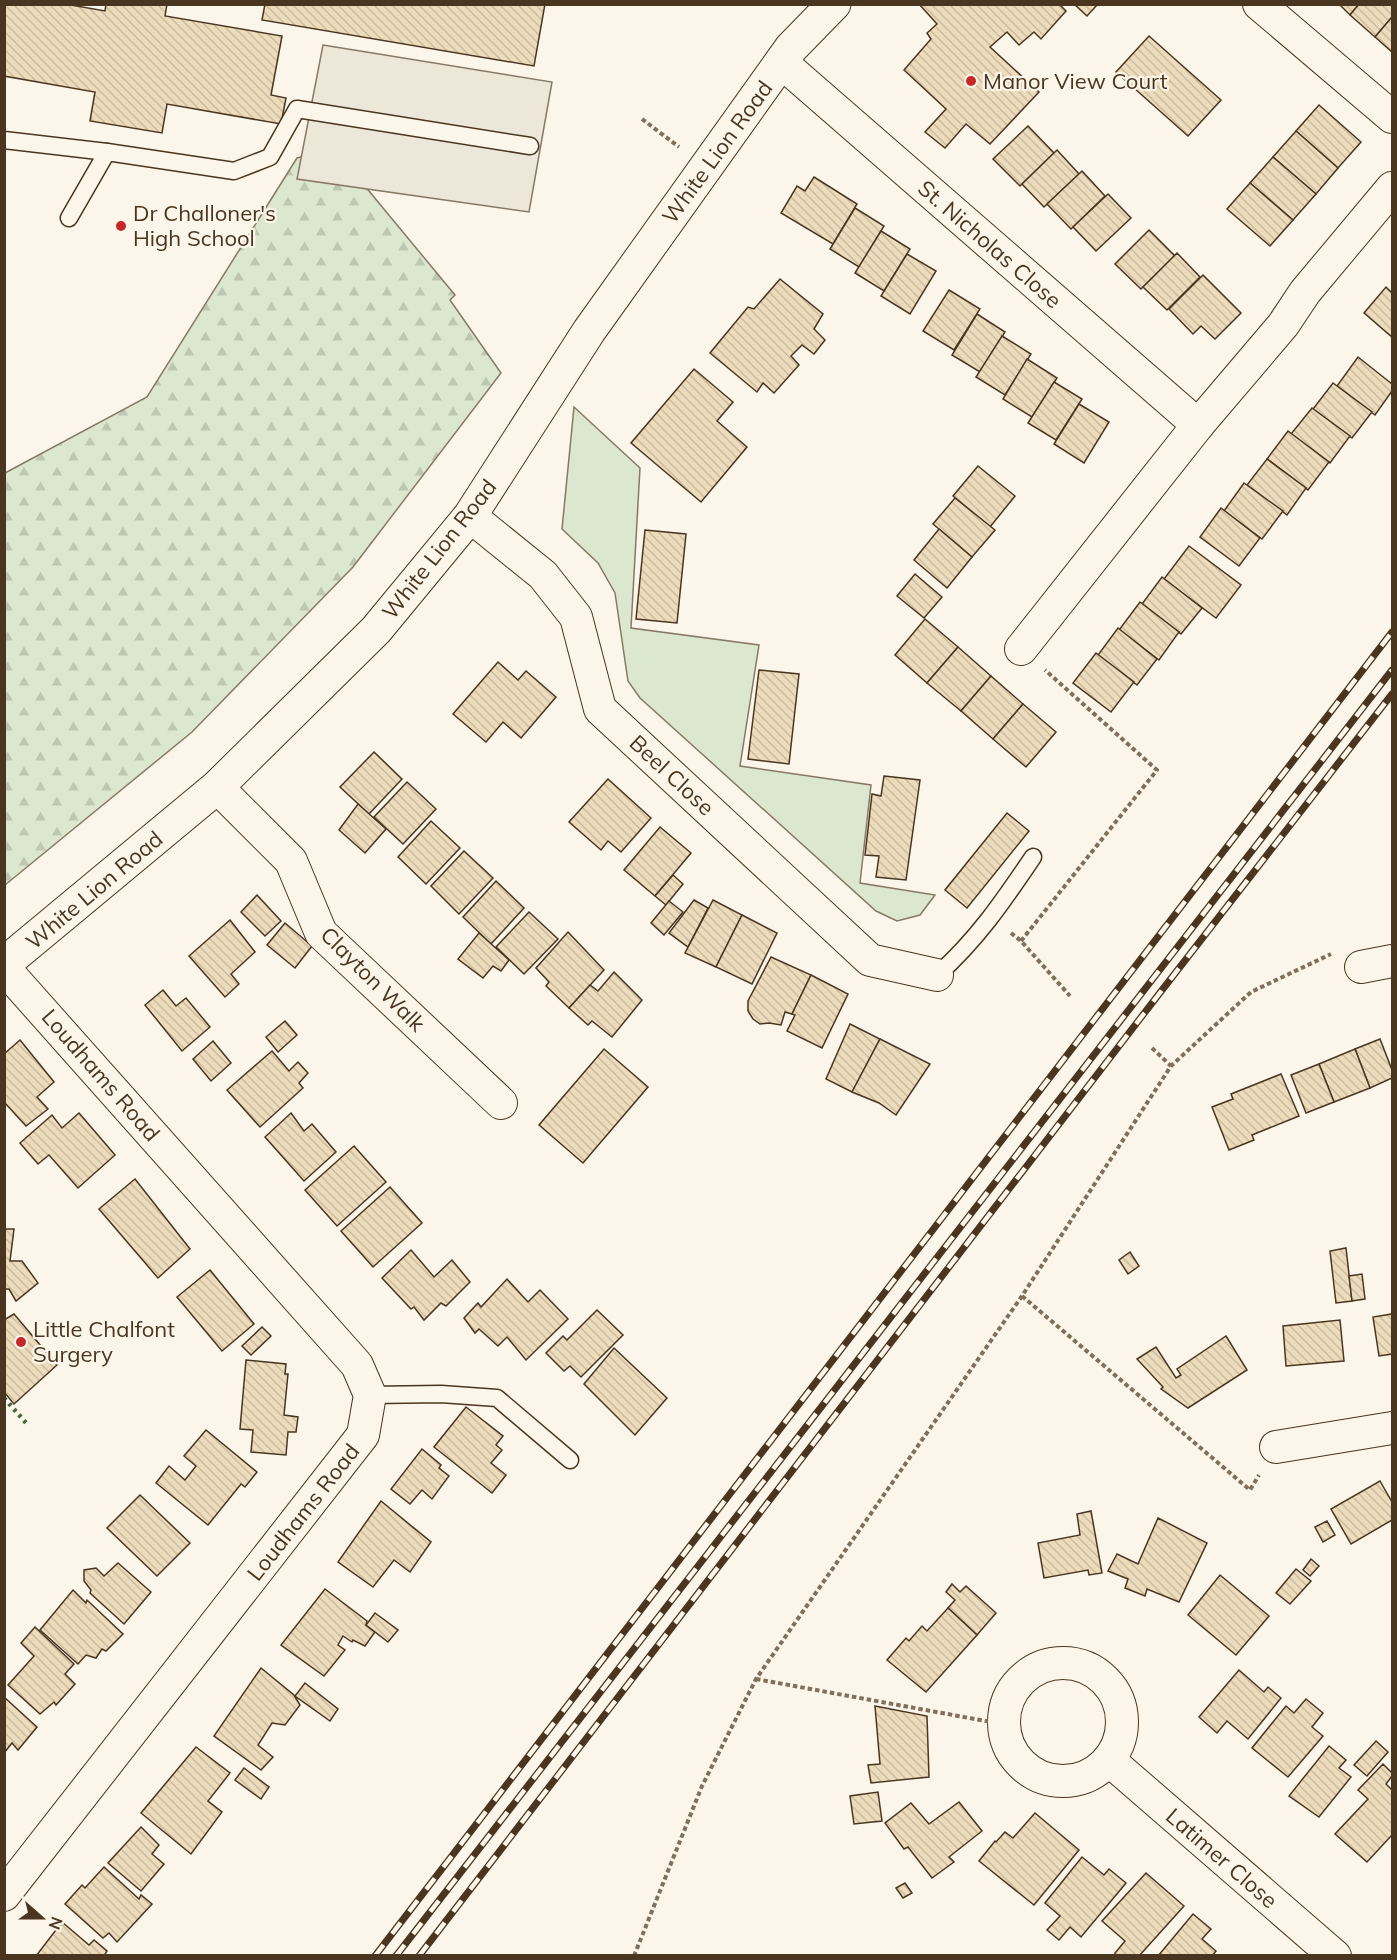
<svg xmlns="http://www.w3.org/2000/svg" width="1397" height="1960" font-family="Mulish,sans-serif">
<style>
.green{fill:#dce7d0;stroke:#887966;stroke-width:1.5}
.forest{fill:url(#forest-firs);stroke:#887966;stroke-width:1.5}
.parking{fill:#ede7d9;stroke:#887966;stroke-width:1.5}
.building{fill:url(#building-back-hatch);stroke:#4a3520;stroke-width:1.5}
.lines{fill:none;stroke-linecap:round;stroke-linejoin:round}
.service-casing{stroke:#4a3520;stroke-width:19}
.minor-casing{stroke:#4a3520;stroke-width:34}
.primary-casing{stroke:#4a3520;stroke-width:35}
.path{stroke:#7f6f5c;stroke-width:4;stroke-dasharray:4.5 3;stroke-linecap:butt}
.service{stroke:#fbf6e9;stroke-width:16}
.minor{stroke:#fbf6e9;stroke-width:32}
.primary{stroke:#fbf6e9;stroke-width:33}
.rail-casing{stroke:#4a3520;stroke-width:7}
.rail{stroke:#fbf6e9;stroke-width:4.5;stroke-dasharray:14;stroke-linecap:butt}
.hedge{stroke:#436837;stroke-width:4.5;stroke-dasharray:3 4.5;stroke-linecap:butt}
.poi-dot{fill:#c62828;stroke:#fbf6e9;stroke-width:2}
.labels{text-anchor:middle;stroke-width:4.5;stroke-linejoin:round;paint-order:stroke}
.poi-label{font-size:22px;fill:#4a3520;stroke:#fbf6e9;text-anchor:start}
.street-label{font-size:22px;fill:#4a3520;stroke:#fbf6e9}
</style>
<defs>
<pattern id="forest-firs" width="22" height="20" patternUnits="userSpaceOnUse" patternTransform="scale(1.5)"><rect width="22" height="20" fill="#dce7d0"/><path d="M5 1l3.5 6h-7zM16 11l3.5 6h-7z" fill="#bec7b2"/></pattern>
<pattern id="building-back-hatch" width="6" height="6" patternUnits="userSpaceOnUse" patternTransform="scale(1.5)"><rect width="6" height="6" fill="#ecdcbc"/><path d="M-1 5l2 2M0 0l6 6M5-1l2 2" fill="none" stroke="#ccbda1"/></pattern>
</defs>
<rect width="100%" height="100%" fill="#fbf6e9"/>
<polygon class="green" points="574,407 640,468 631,628 759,645 740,766 871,785 860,883 935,895 920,915 897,921 876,911 640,698 628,681 615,593 598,563 562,529"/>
<polygon class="forest" points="323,151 340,156 455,295 450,300 501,373 353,567 192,732 5,885 5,473 147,397 297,158"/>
<polygon class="parking" points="323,45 552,82 529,212 297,179"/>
<g class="building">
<polygon points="4,4 65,4 105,11 106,4 167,4 165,16 282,36 271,95 286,98 281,124 167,104 162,133 90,121 95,92 4,76"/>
<polygon points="265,4 545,4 534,66 262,20"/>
<polygon points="919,4 1059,4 1066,11 1041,39 1034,32 1019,45 1007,32 990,47 1039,92 990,144 966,124 945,148 925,132 946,109 904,70 931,39 927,33 937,24"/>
<polygon points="1074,4 1098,4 1087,16"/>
<polygon points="1339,4 1359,4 1350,15"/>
<polygon points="1359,4 1392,4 1392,17 1375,37 1350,15"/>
<polygon points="1392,17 1392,52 1375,37"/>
<polygon points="1149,36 1221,100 1188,136 1116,72"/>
<polygon points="1319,105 1361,142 1338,168 1296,131"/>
<polygon points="1028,126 1054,153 1020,186 993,159"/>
<polygon points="1296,131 1338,168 1316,194 1273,157"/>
<polygon points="1057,150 1079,174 1044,207 1022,184"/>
<polygon points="1273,157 1316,194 1293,220 1250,183"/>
<polygon points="1082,171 1105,196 1071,229 1047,204"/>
<polygon points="814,177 857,204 833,244 781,213 797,186 805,191"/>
<polygon points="1250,183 1293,220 1270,246 1227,209"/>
<polygon points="1108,194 1131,218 1096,251 1073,227"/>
<polygon points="855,208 884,226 859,267 830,249"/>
<polygon points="1149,230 1175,256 1141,289 1115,264"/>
<polygon points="881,231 910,249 884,291 855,273"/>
<polygon points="1177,253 1200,277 1167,310 1143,287"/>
<polygon points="907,254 936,271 910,314 881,296"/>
<polygon points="1203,275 1241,313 1215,339 1201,326 1193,334 1169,309"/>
<polygon points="780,279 823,314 814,329 825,340 814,354 802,345 791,356 799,365 774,393 763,383 757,392 710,353 748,307 754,309"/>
<polygon points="1386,287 1392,293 1392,337 1364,313"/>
<polygon points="949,290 980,309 954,350 923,331"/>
<polygon points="977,314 1005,332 980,372 952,355"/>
<polygon points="1002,336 1031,354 1005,395 976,377"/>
<polygon points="1358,357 1392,384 1392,391 1375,415 1337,386"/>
<polygon points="1027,359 1057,378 1032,417 1003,399"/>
<polygon points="694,369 733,402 717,421 747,447 701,502 631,443"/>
<polygon points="1054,382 1082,399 1056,440 1028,423"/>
<polygon points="1333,383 1372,412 1352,438 1313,409"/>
<polygon points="1079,404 1109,422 1084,463 1054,444"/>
<polygon points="1312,408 1350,436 1330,463 1291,434"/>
<polygon points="1288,431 1329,462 1308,490 1267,459"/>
<polygon points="1267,459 1306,488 1287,515 1247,485"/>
<polygon points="978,466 1015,496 990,527 953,496"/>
<polygon points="1244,483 1283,511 1262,539 1224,511"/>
<polygon points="955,498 995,530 972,557 933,524"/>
<polygon points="1221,508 1260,538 1239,566 1200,537"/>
<polygon points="939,529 972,557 947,588 914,560"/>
<polygon points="645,530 686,534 677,623 636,619"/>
<polygon points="1189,546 1241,585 1216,618 1164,579"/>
<polygon points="915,574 942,597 924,618 897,596"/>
<polygon points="1162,577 1202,608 1181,634 1142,604"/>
<polygon points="1140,602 1179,632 1159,660 1119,630"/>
<polygon points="925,619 958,647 927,683 895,655"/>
<polygon points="1118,628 1157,659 1137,685 1098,655"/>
<polygon points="958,647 991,676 961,711 927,683"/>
<polygon points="1096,653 1134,682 1111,712 1073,683"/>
<polygon points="498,662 518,680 526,671 556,697 521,738 503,722 486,742 453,714"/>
<polygon points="759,670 799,674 789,764 748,759"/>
<polygon points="991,676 1023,704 993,739 961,711"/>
<polygon points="1023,704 1056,732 1026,767 993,739"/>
<polygon points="374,752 402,779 369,814 340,787"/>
<polygon points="884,776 920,780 906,880 876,877 879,856 865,855 872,794 881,796"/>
<polygon points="608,779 651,818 621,852 608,841 601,850 569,822"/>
<polygon points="407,782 436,809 403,844 374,817"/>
<polygon points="358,804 386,829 365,853 339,830"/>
<polygon points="1007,813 1029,831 967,908 945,890"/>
<polygon points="431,821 460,848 426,884 398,857"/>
<polygon points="660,827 691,853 655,896 624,870"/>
<polygon points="464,851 493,878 459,914 431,886"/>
<polygon points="673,875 683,884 666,905 655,896"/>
<polygon points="496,881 524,908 491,944 463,917"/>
<polygon points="257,895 281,921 265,936 241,912"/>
<polygon points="694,900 708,908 688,947 669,933"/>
<polygon points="713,900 742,915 716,967 685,953"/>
<polygon points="669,901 683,912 664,935 651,923"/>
<polygon points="529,912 558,939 524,974 496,947"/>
<polygon points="742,915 777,933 752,984 716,967"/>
<polygon points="230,920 255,952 231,974 239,984 225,997 189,956"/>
<polygon points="285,923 312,946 295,968 267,945"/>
<polygon points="568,932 604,970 569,1008 546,986 549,982 536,968"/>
<polygon points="479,933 509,960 501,971 493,966 483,978 458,959"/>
<polygon points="771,957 811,975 792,1014 785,1012 781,1025 769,1023 760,1024 753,1019 748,1011 748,1001"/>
<polygon points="614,972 642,1000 612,1037 592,1021 588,1025 569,1008 590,985 598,991"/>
<polygon points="811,975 848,994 822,1048 787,1031 795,1015 792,1014"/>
<polygon points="163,990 176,1006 186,998 210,1027 182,1051 145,1005"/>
<polygon points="285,1021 297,1035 278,1052 266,1037"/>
<polygon points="850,1024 880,1039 852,1092 826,1079"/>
<polygon points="880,1039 930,1064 896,1115 879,1103 852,1092"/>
<polygon points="1380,1039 1392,1070 1392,1078 1370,1088 1355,1049"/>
<polygon points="20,1040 54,1082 37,1097 48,1109 26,1126 4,1102 4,1054"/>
<polygon points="213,1041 231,1063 211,1081 193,1059"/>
<polygon points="604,1049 648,1087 583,1163 539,1125"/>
<polygon points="1355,1049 1370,1088 1334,1102 1319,1064"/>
<polygon points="272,1051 289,1071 298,1062 308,1073 299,1083 303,1088 260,1127 227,1090"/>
<polygon points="1319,1064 1334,1102 1306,1113 1291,1075"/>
<polygon points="1281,1074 1299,1116 1252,1135 1254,1140 1229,1150 1212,1107 1233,1099 1231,1094"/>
<polygon points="79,1113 115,1155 78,1188 49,1155 38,1164 20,1143 52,1115 62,1128"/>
<polygon points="291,1113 304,1131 312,1124 336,1152 304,1181 265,1137"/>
<polygon points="354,1146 386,1182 337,1226 305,1190"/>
<polygon points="135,1179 190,1249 158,1278 99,1209"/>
<polygon points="390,1187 422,1223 373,1267 341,1231"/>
<polygon points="4,1229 14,1229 10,1261 22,1261 38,1283 16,1301 9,1289 4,1289"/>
<polygon points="1346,1248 1352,1301 1336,1303 1330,1251"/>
<polygon points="411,1250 434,1277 452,1260 470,1282 446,1306 441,1303 424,1320 414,1307 411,1309 382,1278"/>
<polygon points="1130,1252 1139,1266 1128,1274 1119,1260"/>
<polygon points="210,1270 254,1324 222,1351 177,1297"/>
<polygon points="1362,1274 1365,1299 1352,1301 1349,1276"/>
<polygon points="507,1279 528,1302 540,1290 568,1319 526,1360 507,1337 498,1346 479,1329 475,1333 464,1318 478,1303 481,1307"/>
<polygon points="597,1310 623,1335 581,1377 570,1366 564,1371 546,1353 563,1336 567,1340"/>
<polygon points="14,1314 57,1365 14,1404 4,1392 4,1320"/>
<polygon points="1392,1314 1392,1354 1379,1356 1373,1317"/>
<polygon points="1340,1320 1344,1361 1286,1366 1283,1326"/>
<polygon points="262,1327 271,1336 251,1355 242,1346"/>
<polygon points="1226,1336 1247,1370 1188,1408 1161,1389 1163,1387 1137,1359 1156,1347 1176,1378 1181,1375 1177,1369"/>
<polygon points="614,1348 667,1398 635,1435 584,1384"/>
<polygon points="246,1360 286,1364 285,1374 288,1374 284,1415 298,1417 296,1432 288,1432 286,1455 251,1452 253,1430 240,1429"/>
<polygon points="466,1407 503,1436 496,1445 502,1450 491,1463 506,1475 492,1493 434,1447"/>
<polygon points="206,1430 257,1472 245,1487 241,1484 208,1525 156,1483 169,1466 185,1480 196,1466 184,1456"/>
<polygon points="422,1449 441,1465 439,1468 449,1476 432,1499 422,1490 410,1504 391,1489"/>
<polygon points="1380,1481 1392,1502 1392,1520 1351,1544 1331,1509"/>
<polygon points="140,1495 190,1543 157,1576 107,1528"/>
<polygon points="381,1501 431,1542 410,1572 394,1560 373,1587 338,1562"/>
<polygon points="1091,1511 1102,1573 1089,1575 1088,1570 1044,1578 1038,1543 1080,1535 1077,1514"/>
<polygon points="1158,1518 1207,1543 1179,1602 1147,1589 1145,1596 1125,1588 1128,1579 1108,1571 1117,1554 1138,1564"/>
<polygon points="1327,1521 1335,1535 1323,1542 1315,1527"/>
<polygon points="1311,1559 1319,1566 1310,1576 1303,1570"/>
<polygon points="118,1563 151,1592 124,1624 90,1593 91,1590 84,1581 84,1570 96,1568 104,1576"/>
<polygon points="1296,1569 1311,1581 1290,1604 1276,1593"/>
<polygon points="1220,1575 1269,1616 1236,1655 1188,1615"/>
<polygon points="952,1584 960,1592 966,1586 996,1613 977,1635 948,1608 955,1600 946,1592"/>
<polygon points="325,1589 367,1621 366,1625 375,1632 365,1646 353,1640 352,1642 343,1636 338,1645 345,1650 324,1676 281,1645"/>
<polygon points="73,1590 86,1603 87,1600 123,1634 106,1651 102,1649 96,1658 86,1655 78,1664 40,1630"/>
<polygon points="948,1608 977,1635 926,1692 887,1660 906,1638 909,1641 922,1626 927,1631"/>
<polygon points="375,1613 398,1630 388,1642 366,1625"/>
<polygon points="35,1627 74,1664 65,1674 75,1684 56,1705 54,1702 40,1714 8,1685 34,1656 21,1643"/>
<polygon points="261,1668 294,1695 300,1705 285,1725 272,1723 258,1745 273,1757 261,1770 214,1736"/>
<polygon points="1239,1670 1264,1692 1268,1687 1281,1698 1248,1739 1227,1721 1217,1733 1199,1717"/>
<polygon points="305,1683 338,1709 330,1721 295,1696"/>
<polygon points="4,1697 37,1727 18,1750 12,1743 4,1753"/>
<polygon points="1306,1699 1323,1713 1312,1727 1323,1736 1288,1777 1252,1748 1286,1706 1294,1713"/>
<polygon points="875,1706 927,1716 929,1777 871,1783 868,1765 880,1764"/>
<polygon points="1376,1741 1388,1752 1367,1776 1354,1765"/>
<polygon points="1329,1746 1346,1760 1339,1768 1351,1777 1319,1817 1289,1796"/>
<polygon points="196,1747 230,1773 208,1801 222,1812 191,1854 141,1813"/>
<polygon points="1383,1764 1392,1773 1392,1776 1386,1784 1392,1790 1392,1835 1367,1862 1335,1834 1368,1799 1358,1790"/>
<polygon points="244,1768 269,1787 261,1799 235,1780"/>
<polygon points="878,1792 882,1821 854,1824 850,1796"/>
<polygon points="959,1802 982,1831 949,1857 954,1862 932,1878 908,1847 904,1849 885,1823 911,1803 929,1824"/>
<polygon points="1035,1813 1079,1850 1034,1905 979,1861 995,1841 996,1842 1005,1832 1013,1838"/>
<polygon points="141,1827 159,1845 152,1854 164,1864 141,1891 108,1863"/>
<polygon points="1082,1857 1104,1875 1109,1869 1126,1883 1081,1937 1070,1927 1059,1940 1047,1930 1060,1916 1045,1903"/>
<polygon points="104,1867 139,1899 141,1895 152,1904 117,1942 109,1933 103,1938 65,1904 82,1885 85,1888"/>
<polygon points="1146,1873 1184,1906 1139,1956 1115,1956 1115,1953 1125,1941 1102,1921"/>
<polygon points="905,1883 912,1893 903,1898 896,1888"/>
<polygon points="1193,1914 1211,1929 1202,1939 1216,1951 1212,1956 1158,1956"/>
<polygon points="62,1922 89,1945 94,1940 107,1951 104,1956 36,1956"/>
</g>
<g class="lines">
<g class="service-casing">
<g id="service">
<polyline points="4,140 107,152"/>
<polyline points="69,218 107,152 234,171 270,157 297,109 530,146"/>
<path d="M937 975C976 941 1004 900 1033 857"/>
<polyline points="370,1395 441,1394 497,1398 570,1460"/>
</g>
</g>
<g class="minor-casing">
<g id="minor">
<polyline points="1259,4 1392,117"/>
<polyline points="781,62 1198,425"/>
<polyline points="470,516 543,575 576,617 600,709 870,960 937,975"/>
<polyline points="1021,649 1198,425 1283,325 1305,292 1392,188"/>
<polyline points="217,787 291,861 321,933 501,1103"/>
<polyline points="1361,967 1392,961"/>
<polyline points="4,968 357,1365 370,1395 363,1435 4,1895"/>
<polyline points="1276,1447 1392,1428"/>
<circle cx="1063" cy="1722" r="59"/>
<polyline points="1109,1760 1335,1956"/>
</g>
</g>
<g class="primary-casing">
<polyline id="primary" points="4,964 217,787 376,630 470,516 589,331 791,48 834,4"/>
</g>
<g class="path">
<polyline points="642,119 679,147"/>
<polyline points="1011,933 1021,941 1070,996"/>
<polyline points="1021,941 1157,770 1045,670"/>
<polyline points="1152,1048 1171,1066"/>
<polyline points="1022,1296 1250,1490 1259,1475"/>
<polyline points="756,1679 1002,1724"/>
<polyline points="634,1956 702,1786 756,1679 1022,1296 1171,1066 1251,992 1331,954"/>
</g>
<use href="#service" class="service"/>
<use href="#minor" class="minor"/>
<use href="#primary" class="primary"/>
<g class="rail-casing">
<g id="rail">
<polyline points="375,1956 1392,632"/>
<polyline points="396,1956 1392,670"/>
<polyline points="419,1956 1159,994 1392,694"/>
</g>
</g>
<use href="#rail" class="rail"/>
<polyline class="hedge" points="4,1398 27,1424"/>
</g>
<g class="poi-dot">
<circle cx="971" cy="81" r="6"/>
<circle cx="121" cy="226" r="6"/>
<circle cx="21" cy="1342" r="6"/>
</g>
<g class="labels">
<g class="poi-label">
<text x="983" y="89">Manor View Court</text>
<text x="133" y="221">Dr Challoner's<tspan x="133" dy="25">High School</tspan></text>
<text x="33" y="1337">Little Chalfont<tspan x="33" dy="25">Surgery</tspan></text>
</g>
<g class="street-label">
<text transform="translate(717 152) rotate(-54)" y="8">White Lion Road</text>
<text transform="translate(990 244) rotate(41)" y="8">St. Nicholas Close</text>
<text transform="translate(439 549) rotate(-52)" y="8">White Lion Road</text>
<text transform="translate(672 775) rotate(43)" y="8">Beel Close</text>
<text transform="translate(94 890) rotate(-40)" y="8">White Lion Road</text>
<text transform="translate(373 979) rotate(45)" y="8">Clayton Walk</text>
<text transform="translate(101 1075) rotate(49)" y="8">Loudhams Road</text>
<text transform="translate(303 1512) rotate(-52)" y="8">Loudhams Road</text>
<text transform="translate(1222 1858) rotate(41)" y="8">Latimer Close</text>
</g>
</g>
<rect width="1397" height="1960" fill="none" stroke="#4a3520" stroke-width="12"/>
<g transform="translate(42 1918) rotate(111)" stroke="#fbf6e9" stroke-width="4.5" paint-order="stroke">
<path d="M0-4.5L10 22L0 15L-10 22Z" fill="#4a3520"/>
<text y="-9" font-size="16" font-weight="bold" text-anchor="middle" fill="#4a3520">N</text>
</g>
</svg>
